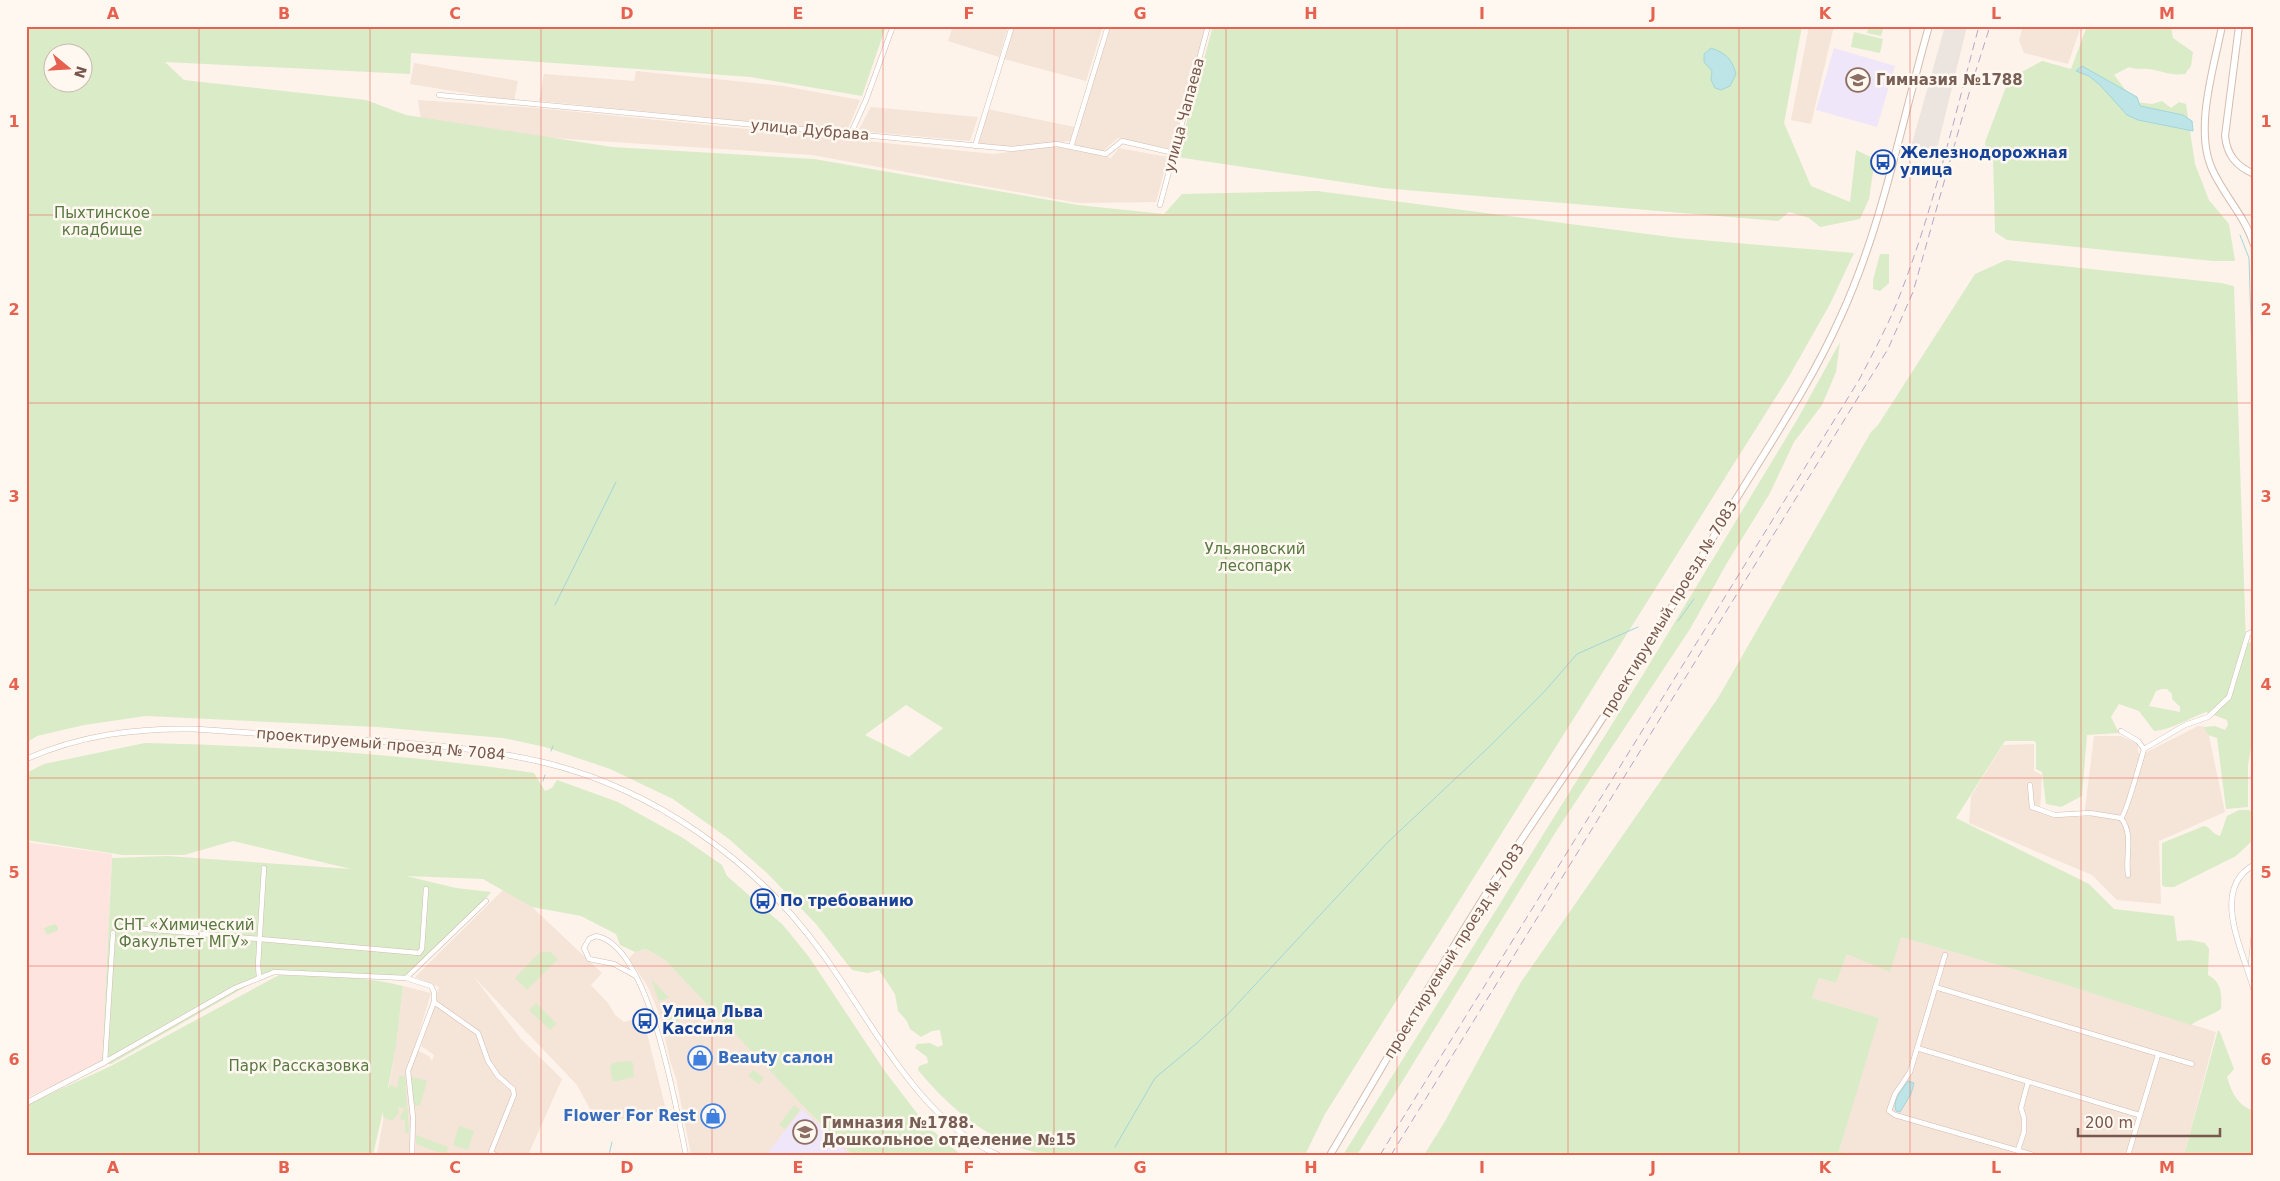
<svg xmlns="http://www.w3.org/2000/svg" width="2280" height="1181" font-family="'DejaVu Sans',sans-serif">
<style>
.residential{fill:#f5e4d8}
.commercial{fill:#fde4de}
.industrial{fill:#ece4df}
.education{fill:#f0e6f9}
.green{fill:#daebc7;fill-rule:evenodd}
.water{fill:#bde5e7;stroke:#a3d6d9}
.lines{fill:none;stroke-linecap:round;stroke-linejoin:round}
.stream{stroke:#a3d6d9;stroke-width:1}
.minor-casing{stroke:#d2bcb1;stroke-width:5.5}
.tertiary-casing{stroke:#d2bcb1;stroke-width:6}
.secondary-casing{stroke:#d5bcae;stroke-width:8}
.minor{stroke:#fff;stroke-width:4.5}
.tertiary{stroke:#fff;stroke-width:5}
.secondary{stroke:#fff;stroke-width:6}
.rail{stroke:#b5a6c8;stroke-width:1;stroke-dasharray:8 5;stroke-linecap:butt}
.grid{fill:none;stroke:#e6614f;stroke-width:1;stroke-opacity:0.55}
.labels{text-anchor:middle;stroke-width:5;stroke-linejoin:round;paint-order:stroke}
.education-label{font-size:15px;font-weight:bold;fill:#785e54;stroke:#fff8f0;text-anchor:start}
.street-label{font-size:15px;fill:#78574c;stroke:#fff8f0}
.transit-label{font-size:15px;font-weight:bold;fill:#164399;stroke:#fff8f0;text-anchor:start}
.park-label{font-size:15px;fill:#577841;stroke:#fff8f0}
.shop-label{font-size:15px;font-weight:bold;fill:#366cbe;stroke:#fff8f0;text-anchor:start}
.neatline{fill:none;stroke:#e6614f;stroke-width:2}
.grid-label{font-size:16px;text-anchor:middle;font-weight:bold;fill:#e6614f}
</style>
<rect width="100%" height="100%" fill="#fdf3ea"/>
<g class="residential">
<polygon points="953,26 1008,26 999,57 948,41"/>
<polygon points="1014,26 1103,26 1086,81 1004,59"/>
<polygon points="1110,26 1206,26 1171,149 1118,138 1102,152 1074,145"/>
<polygon points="1809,26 1834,26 1811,124 1791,120"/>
<polygon points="2023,26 2081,26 2068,64 2024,53 2019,40"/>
<polygon points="414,63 518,81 514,101 410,84"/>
<polygon points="636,71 783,86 860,100 847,131 539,101 544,74 634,81"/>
<polygon points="418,100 538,108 994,154 1054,146 1111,158 1119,148 1168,157 1156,202 1078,203 812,155 537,137 421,121"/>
<polygon points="871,107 978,117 970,141 858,131"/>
<polygon points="987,109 1075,127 1070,141 1012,147 976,145"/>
<polygon points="2198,726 2207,727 2225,812 2159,841 2161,904 2117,900 2092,875 1969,823 1971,796 2003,745 2034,744 2034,771 2042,775 2040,812 2051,816 2084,817 2094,736 2121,736 2138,744 2138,753 2145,753"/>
<polygon points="505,888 532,907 602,973 591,985 608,1003 615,1015 624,1022 643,1017 666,1110 598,1124 577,1085 474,977 521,1039 562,1079 528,1155 377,1155 396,1046 403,986 431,993 414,1049 429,1056 432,1061 434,1055 421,1046 439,987 415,977"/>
<polygon points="1901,937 2057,982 2216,1032 2184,1155 1852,1155 1839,1151 1878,1018 1812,998 1819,978 1836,983 1847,954"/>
<polygon points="646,949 665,960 804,1107 853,1155 691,1155 676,1078 670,1061 660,1016 648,987 629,958 635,952"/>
</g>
<polygon class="commercial" points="26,842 112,854 102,1063 26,1098"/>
<polygon class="industrial" points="1945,26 1967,26 1936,153 1911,147"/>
<g class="education">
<polygon points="1834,48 1895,66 1877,127 1816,110"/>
<polygon points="802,1109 850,1155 766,1155"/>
</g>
<g class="green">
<path d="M26 26H886L862 96 751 77 411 53 410 74 165 62 184 80 366 100 406 115 612 147 814 159 1078 205 1164 214 1182 194 1317 191 1678 238 1854 253 1830 304 1791 373 1325 1114 1305 1155H1049C994 1146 953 1112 918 1070L919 1066 928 1063 927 1057 915 1048 917 1044 930 1043 938 1047 943 1045 940 1030 932 1031 921 1037 910 1029 907 1021 898 1011 895 994 879 970 868 973 852 970 816 924 768 874 729 839 673 799 610 769 545 747 503 738 377 727 146 716 84 725 37 736 26 743ZM52 52H82V82H52ZM906 705 943 728 909 757 865 735Z"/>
<polygon points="1213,26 1802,26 1784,123 1811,186 1850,202 1856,150 1875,159 1869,199 1860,219 1820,227 1809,218 1789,212 1778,221 1382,188 1177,157"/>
<polygon points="1869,26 1884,26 1881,36 1867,33"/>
<path d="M2087 26H2171L2173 38 2193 52 2191 66 2185 74C2171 76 2162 71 2149 69 2142 68 2136 70 2129 67L2114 75 2135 102 2152 104 2162 101 2171 108 2179 102 2186 104 2195 164 2209 200 2229 224 2235 261H2213L2007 240 1995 232 1993 156 1986 150 1985 142 2009 79 2042 61 2071 69Z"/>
<polygon points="1854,32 1883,39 1880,53 1851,47"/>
<polygon points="1880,254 1889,254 1889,283 1880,291 1873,289 1873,280"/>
<path d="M2006 260 2221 283 2234 286 2246 643 2254 642V731L2248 765V807L2226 809 2217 738 2208 735 2204 727 2215 726 2225 730 2228 725 2227 720 2206 712C2190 718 2170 730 2154 731L2139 711 2119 704 2111 717 2119 733 2087 735 2082 796 2061 807 2046 804 2042 772 2036 769V743L2034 741H2005L1956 818 2089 884 2114 909 2174 916 2177 941 2190 940 2205 943 2209 949 2208 975C2222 982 2222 995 2221 1009 2211 1016 2200 1018 2191 1025L2057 982 1901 937 1890 972 1847 954 1836 983 1819 978 1812 998 1879 1018 1839 1151 1852 1155H1424L1444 1123 1521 982 1718 698 1871 432 1878 425 1975 274ZM2162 689H2167L2172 694V699L2180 707V712L2149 706 2156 691Z"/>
<polygon points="1840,342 1836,372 1822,405 1794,442 1770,493 1727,563 1690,629 1555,833 1357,1155 1343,1155 1644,673 1797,420"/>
<path d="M145 743C275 746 405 754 534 773L545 791 552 788 557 780 618 802 683 838 722 865 727 876 783 925 809 957 884 1070 926 1125 961 1155H853L804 1107 665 960 646 949 635 952 620 945 616 934 581 916 532 907 483 879 406 876 456 888 491 892 484 901 405 976 271 972 111 1064 102 1063 112 858 167 856 351 869 233 841 184 855H123L26 840V773L44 764Z"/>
<path d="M2239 810H2249L2253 813 2252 841 2236 856 2174 887H2165L2162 885V843L2204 826C2211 827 2212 834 2220 836L2227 816Z"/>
<polygon points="55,924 58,927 58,930 47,935 44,928"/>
<polygon points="540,952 551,952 558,959 527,990 515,978"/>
<path d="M279 975C321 977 362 975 403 986L396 1046 388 1088 391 1085 397 1088 399 1076H405L409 1133H405V1119L401 1120 400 1117 405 1108 394 1107 398 1108 399 1113 392 1121 383 1117V1111L373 1155H26V1105L111 1066Z"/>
<polygon points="653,981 669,998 659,1001 652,982"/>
<polygon points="536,1003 557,1024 550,1030 529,1010"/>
<polygon points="674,1008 683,1014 670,1031 666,1028 661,1012"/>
<path d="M2218 1030 2220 1032 2234 1069 2227 1077C2232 1093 2237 1105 2254 1111V1155H2184Z"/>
<polygon points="630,1061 633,1063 634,1077 613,1082 610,1068 612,1063"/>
<polygon points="753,1070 764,1078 759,1084 748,1076"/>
<polygon points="412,1077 427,1081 420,1106 414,1105 411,1080"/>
<polygon points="794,1105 800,1110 785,1129 779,1125"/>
<polygon points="459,1126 474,1131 468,1150 453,1145"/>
<polygon points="416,1135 448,1147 446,1155 416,1144"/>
</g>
<g class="water">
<path d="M1711 48C1726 53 1732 59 1736 74L1730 86 1721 90 1715 88 1711 80 1712 71 1704 62V54Z"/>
<polygon points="2082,66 2137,97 2140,106 2183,115 2192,121 2193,131 2138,120 2127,115 2100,85 2089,76 2076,71"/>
<path d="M1908 1081 1914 1083 1911 1094 1900 1112 1896 1111C1892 1099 1902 1090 1908 1081Z"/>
</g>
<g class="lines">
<g class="stream">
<polyline points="2240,235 2249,258 2254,421"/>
<polyline points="555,605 616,482"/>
<polyline points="1678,621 1694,599"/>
<polyline points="551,751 553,746"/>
<polyline points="543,781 545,775"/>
<polyline points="1115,1147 1155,1078 1197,1043 1227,1015 1388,842 1489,747 1544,692 1577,654 1638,627"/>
<polyline points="609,1155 612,1142"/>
</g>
<g class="minor-casing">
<g id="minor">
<polyline points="439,95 1012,149 1057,144 1106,154 1122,141 1174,153"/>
<polyline points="851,133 866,100 893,26"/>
<polyline points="975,146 1012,26"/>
<polyline points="1071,147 1108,26"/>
<polyline points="1160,205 1208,26"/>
<polyline points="2121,731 2138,741 2144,749"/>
<polyline points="2030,785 2032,807 2055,815 2090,813 2121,818"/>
<path d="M2128 875C2125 855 2134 835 2121 818 2126 815 2141 759 2144 749L2185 725 2208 717 2229 697 2248 634 2254 631"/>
<polyline points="122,927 419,953 422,949 426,889"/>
<polyline points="113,933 105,1062 235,988 274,972 406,978 431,986 434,992 434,1002 408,1071 413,1118 412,1155"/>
<polyline points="1945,955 1910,1072 1895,1094 1889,1111 1895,1115 2033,1155"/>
<path d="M636 976 614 964 589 959 584 948 589 939 596 936C650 945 676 1109 686 1155"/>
<polyline points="259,977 258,965 264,868"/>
<polyline points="406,978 486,901"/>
<polyline points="2253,981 2251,963 2254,933"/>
<polyline points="1935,987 2192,1064"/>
<polyline points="434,1002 478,1033 488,1061 498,1076 513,1089 514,1095 491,1152 495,1155"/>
<polyline points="1917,1048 2139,1115"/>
<polyline points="2018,1150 2024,1132 2024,1118 2021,1108 2028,1082"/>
<polyline points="2128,1155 2158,1055"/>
</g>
</g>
<g class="tertiary-casing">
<g id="tertiary">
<path d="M26 759C81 735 135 728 194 729 254 733 314 737 374 741 430 745 487 749 542 762 653 788 756 861 822 953 871 1020 919 1121 998 1155"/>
<path d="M2254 865C2209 889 2244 953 2254 990"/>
<polyline points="26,1103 105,1062"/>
</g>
</g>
<g class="secondary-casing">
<g id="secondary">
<path d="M2222 26C2214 67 2194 129 2212 169 2224 196 2245 216 2254 245"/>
<path d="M2239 26 2225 136C2227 155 2236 166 2254 174"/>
<path d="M1330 1155C1380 1071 1428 987 1479 905 1519 841 1563 780 1604 716 1644 655 1681 592 1718 529 1760 458 1807 392 1841 316 1883 224 1901 124 1929 26"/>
</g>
</g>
<use href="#minor" class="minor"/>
<use href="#tertiary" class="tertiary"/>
<use href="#secondary" class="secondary"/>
<g class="rail">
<path d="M1380 1155 1859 380C1872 355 1885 331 1896 305 1932 215 1954 119 1979 26"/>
<polyline points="1391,1155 1888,349 1913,292 1972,83 1990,26"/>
</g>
</g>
<path class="grid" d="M199 26V1155M370 26V1155M541 26V1155M712 26V1155M883 26V1155M1054 26V1155M1226 26V1155M1397 26V1155M1568 26V1155M1739 26V1155M1910 26V1155M2081 26V1155M26 215H2254M26 403H2254M26 590H2254M26 778H2254M26 966H2254"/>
<defs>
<g id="school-ring" transform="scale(1.25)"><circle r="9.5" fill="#fff8f0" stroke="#8d6e63" stroke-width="1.5"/><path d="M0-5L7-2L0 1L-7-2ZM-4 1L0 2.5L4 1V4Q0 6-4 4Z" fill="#8d6e63"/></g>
<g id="bus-ring" transform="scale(1.25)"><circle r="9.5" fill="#fff8f0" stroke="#1a4fb4" stroke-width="1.5"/><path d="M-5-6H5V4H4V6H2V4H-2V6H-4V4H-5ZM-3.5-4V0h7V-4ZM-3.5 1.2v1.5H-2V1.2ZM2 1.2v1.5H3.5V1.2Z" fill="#1a4fb4"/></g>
<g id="shop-ring" transform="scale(1.25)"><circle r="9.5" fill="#fff8f0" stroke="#3f7fe0" stroke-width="1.5"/><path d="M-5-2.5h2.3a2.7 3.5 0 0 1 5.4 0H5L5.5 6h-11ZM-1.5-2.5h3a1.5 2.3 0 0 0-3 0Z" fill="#3f7fe0"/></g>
</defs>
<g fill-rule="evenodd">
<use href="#school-ring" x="1858" y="80"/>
<use href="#bus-ring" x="1883" y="162"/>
<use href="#bus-ring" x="763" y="901"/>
<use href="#bus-ring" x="645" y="1021"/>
<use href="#shop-ring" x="700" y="1058"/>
<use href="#shop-ring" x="713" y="1116"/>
<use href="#school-ring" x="805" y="1132"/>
</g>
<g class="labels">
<g class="education-label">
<text x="1876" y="85">Гимназия №1788</text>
<text x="822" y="1128">Гимназия №1788.<tspan x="822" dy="17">Дошкольное отделение №15</tspan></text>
</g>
<g class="street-label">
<text transform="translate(1184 115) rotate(-75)" y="5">улица Чапаева</text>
<text transform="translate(810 130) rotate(5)" y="5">улица Дубрава</text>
<text transform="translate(1669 609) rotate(-59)" y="5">проектируемый проезд № 7083</text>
<text transform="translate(381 744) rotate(5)" y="5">проектируемый проезд № 7084</text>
<text transform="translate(1454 951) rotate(-58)" y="5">проектируемый проезд № 7083</text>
</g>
<g class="transit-label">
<text x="1900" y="158">Железнодорожная<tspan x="1900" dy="17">улица</tspan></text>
<text x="780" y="906">По требованию</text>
<text x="662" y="1017">Улица Льва<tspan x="662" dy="17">Кассиля</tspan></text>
</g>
<g class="park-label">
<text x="102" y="218">Пыхтинское<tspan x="102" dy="17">кладбище</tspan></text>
<text x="1255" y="554">Ульяновский<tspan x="1255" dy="17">лесопарк</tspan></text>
<text x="184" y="930">СНТ «Химический<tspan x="184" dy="17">Факультет МГУ»</tspan></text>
<text x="299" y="1071">Парк Рассказовка</text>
</g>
<g class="shop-label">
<text x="718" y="1063">Beauty салон</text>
<text x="696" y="1121" text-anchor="end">Flower For Rest</text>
</g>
</g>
<rect width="2280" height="1181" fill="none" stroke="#fff8f0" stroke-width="55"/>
<g transform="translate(68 68) rotate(108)"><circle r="24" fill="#fff8f0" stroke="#c9b8ae"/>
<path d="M0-4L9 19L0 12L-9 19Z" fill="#e6614f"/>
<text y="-8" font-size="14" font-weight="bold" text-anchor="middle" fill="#78574c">N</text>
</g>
<path d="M2078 1128v8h142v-8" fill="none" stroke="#78574c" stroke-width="2.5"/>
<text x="2085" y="1128" font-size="15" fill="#78574c" stroke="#fff8f0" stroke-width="4" paint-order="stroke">200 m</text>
<rect x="28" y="28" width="2224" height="1126" class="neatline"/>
<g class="grid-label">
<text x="113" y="19">A</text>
<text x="284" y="19">B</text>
<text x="455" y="19">C</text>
<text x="627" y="19">D</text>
<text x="798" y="19">E</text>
<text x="969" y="19">F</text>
<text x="1140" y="19">G</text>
<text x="1311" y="19">H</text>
<text x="1482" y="19">I</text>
<text x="1653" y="19">J</text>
<text x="1825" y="19">K</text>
<text x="1996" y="19">L</text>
<text x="2167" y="19">M</text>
<text x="14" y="127">1</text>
<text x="2266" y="127">1</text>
<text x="14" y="315">2</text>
<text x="2266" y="315">2</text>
<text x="14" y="502">3</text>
<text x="2266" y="502">3</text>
<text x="14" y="690">4</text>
<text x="2266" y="690">4</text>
<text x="14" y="878">5</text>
<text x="2266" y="878">5</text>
<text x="14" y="1065">6</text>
<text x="2266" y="1065">6</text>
<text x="113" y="1173">A</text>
<text x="284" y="1173">B</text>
<text x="455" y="1173">C</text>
<text x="627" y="1173">D</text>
<text x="798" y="1173">E</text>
<text x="969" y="1173">F</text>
<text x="1140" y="1173">G</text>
<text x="1311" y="1173">H</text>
<text x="1482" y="1173">I</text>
<text x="1653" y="1173">J</text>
<text x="1825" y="1173">K</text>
<text x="1996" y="1173">L</text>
<text x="2167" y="1173">M</text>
</g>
</svg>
